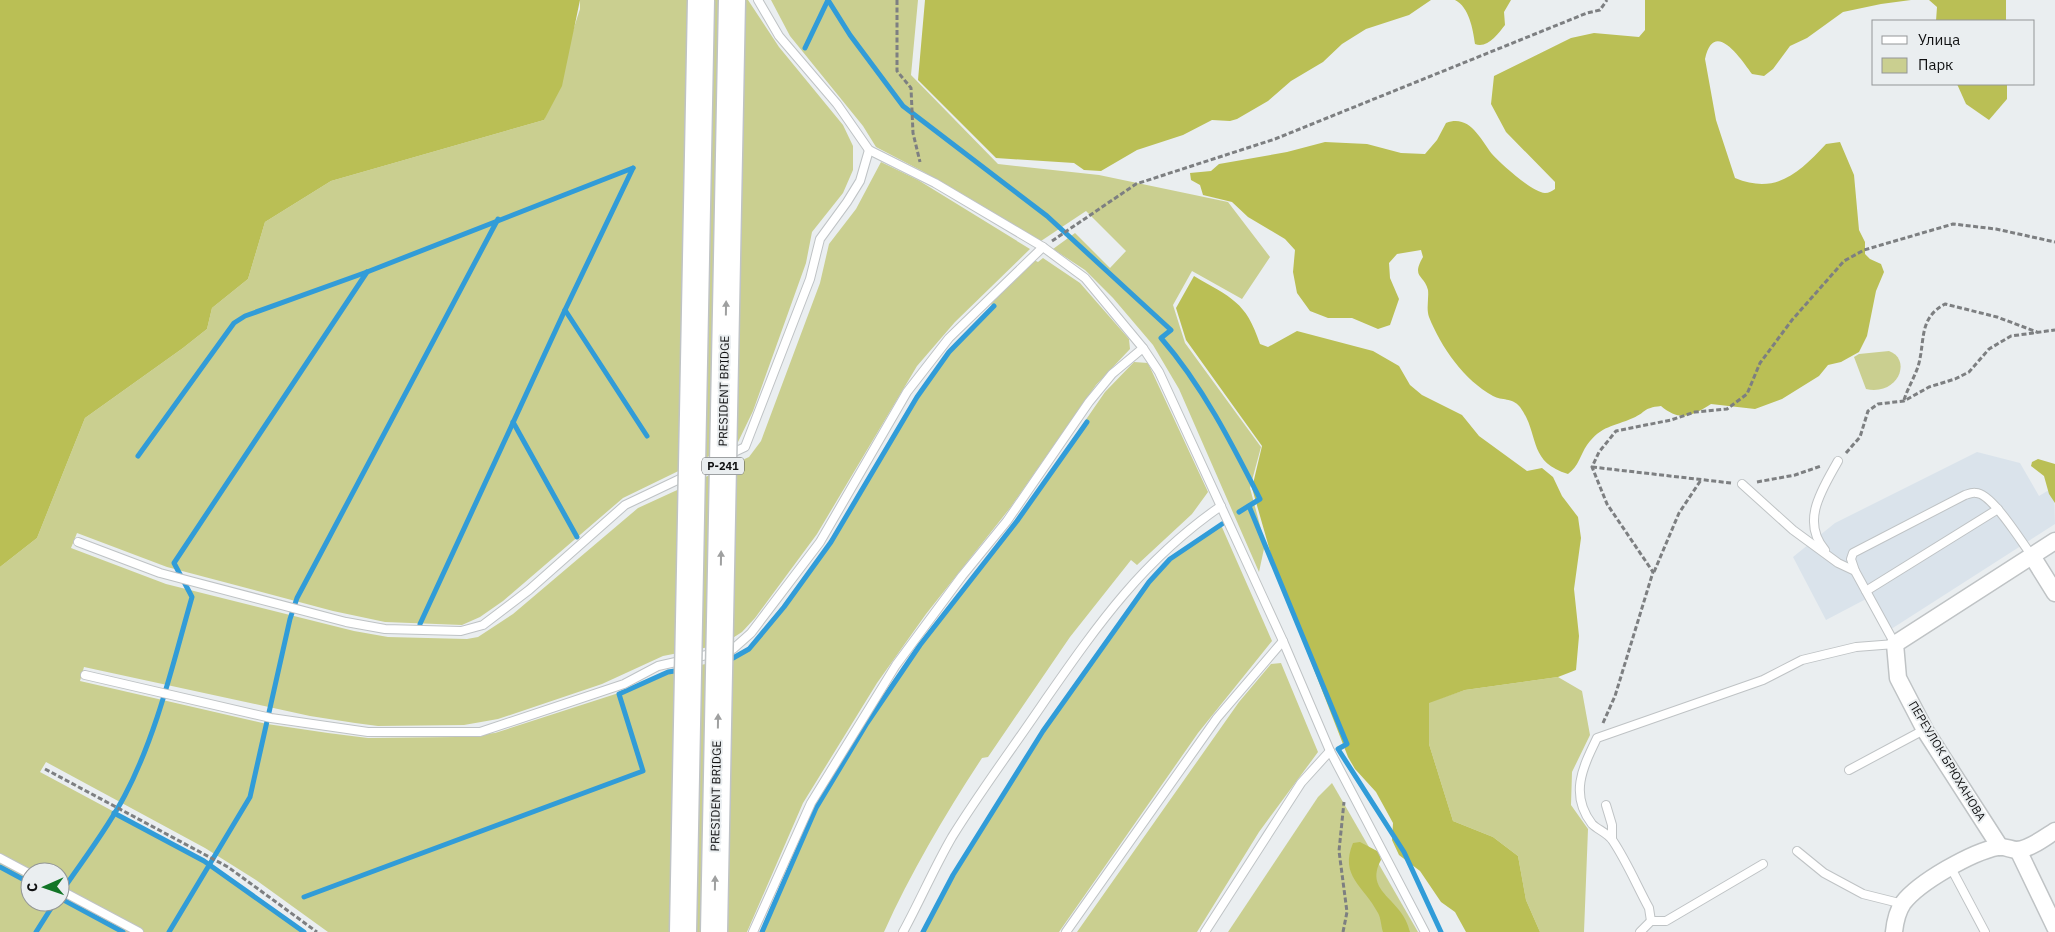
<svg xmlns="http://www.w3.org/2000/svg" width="2055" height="932" font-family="'IBM Plex Sans',sans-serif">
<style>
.built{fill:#dae3eb}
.green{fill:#cacf90;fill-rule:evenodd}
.forest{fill:#babf55}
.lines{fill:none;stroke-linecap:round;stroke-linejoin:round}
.stream{stroke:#319cd8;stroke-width:5}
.service-casing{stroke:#bfc3c5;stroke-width:10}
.minor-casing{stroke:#bfc3c5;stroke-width:19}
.path{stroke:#7d7f81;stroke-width:3;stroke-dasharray:5 2.5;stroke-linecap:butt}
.service{stroke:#fff;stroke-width:8}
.minor{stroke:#fff;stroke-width:16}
.trunk-bridge-casing{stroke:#bfc3c5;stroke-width:29;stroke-linecap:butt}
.trunk-bridge{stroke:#fff;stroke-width:26}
.oneway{fill:#9fa0a0}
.labels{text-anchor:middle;stroke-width:4;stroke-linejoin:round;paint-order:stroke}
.shield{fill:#eaeef0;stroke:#515355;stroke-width:1}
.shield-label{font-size:11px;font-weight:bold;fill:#101112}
.street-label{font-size:12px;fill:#101112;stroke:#eaeef0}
</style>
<rect width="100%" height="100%" fill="#eaeef0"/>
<polygon class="built" points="1977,452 2020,463 2039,496 2054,487 2055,524 1885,633 1866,599 1826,620 1793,557 1835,523"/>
<g class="green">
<path d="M580 0H748L779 47 843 125 853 146V170L843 193 812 232 806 263 753 411 738 442 623 498 503 601 480 617 462 625 385 622 333 611 167 567 77 533 71 548 166 584 354 631 388 637 467 639 478 637 513 614 638 508 749 457 761 441 820 283 829 244 856 209 881 162 918 180 1030 249 955 322 917 366 817 534 755 618 742 632 728 641 714 646 663 656 602 684 498 719 464 725 378 726 355 723 310 716 84 667 80 681 267 724 328 733 368 738 456 737 495 733 631 689 668 671 733 659 748 648 782 606 830 541 916 396 948 352 993 306 990 303 1034 260 1038 262 1043 258 1080 283 1129 339 1130 349 1096 385 1010 508 926 614 877 683 803 803 747 932H328L256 880 205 848 46 762 40 772 202 859 306 932H0V567L37 538 85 418 183 348 207 329 212 308 248 279 265 222 331 181 544 120 580 9ZM30 872H60V902H30Z"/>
<polygon points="771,0 918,0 911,75 998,164 1099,175 1228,202 1270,257 1242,299 1192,271 1173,305 1185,343 1261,447 1250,488 1265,544 1259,572 1179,389 1153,345 1113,298 1085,270 1053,249 1075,233 1110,268 1126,251 1086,211 1041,241 922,171 876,147 863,126 790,36"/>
<path d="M1889 351C1912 359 1899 396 1866 389L1854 357 1859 354Z"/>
<path d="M1134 362 1148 363 1208 492 1192 514 1137 565 1131 560 1070 637 988 757 982 758C946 813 911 872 884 932H760L815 808 887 689 944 611 1016 521 1105 392Z"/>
<path d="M1221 525 1272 641 1198 733 1059 932H925C973 836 1033 746 1095 659 1119 626 1141 587 1172 560 1186 547 1205 536 1221 525Z"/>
<polygon points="1281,663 1318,752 1259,832 1197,932 1077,932 1239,702 1271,664"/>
<polygon points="1558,677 1582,691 1590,735 1572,772 1571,805 1588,829 1584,932 1540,932 1526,900 1518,856 1493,837 1453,821 1429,744 1429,702 1465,690"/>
<polygon points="1332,783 1418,932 1228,932 1318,797"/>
</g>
<g class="forest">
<polygon points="0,0 580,0 562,86 544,120 331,181 265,222 248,279 212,308 207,329 183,348 85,418 37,538 0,567"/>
<polygon points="925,0 1431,0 1409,15 1366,29 1342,44 1323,62 1291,81 1268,101 1237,119 1230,121 1212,120 1183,135 1137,150 1101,171 1084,170 1074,163 996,158 918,80"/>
<path d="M1455 0H1511L1504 12 1505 25C1498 34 1487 49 1475 44 1473 29 1469 7 1455 0Z"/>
<path d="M1645 0H1911L1881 4 1843 12 1807 38 1790 46 1773 69 1764 76 1752 74C1741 59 1714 18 1705 59L1716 120 1735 178C1776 195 1799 173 1826 144L1840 142 1854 175 1859 230 1865 242V254L1870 259 1881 264 1884 272 1876 291 1867 336 1859 352 1841 362 1828 365 1819 376 1782 399 1755 409 1711 404C1692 416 1680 422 1661 406 1642 408 1647 412 1633 418 1613 427 1602 425 1587 445 1580 455 1579 466 1568 474 1527 462 1540 434 1520 407 1512 397 1502 401 1493 396 1464 380 1441 347 1429 317 1426 308 1429 299 1428 290 1424 274 1411 278 1423 257L1421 250 1397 254 1389 263 1390 278 1399 299 1390 325 1378 329 1352 318H1328L1310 311 1297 293 1293 272 1295 250 1285 239 1248 217 1232 202 1203 195 1200 185 1191 180 1190 173 1211 171 1219 164 1287 152 1325 142 1367 144 1401 153 1425 154 1437 140 1446 123C1470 114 1480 139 1492 154 1501 164 1532 192 1545 193 1549 193 1552 191 1555 189V182L1506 132 1491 104 1494 76 1571 38 1594 33 1639 37 1645 30Z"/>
<polygon points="1929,0 2006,0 2006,21 1936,21 1937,7"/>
<polygon points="1957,84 2007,84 2007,99 1989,120 1966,104"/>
<path d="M1194 276C1231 298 1246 301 1260 344L1268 347 1297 331 1373 351 1399 366 1410 385 1422 395 1462 415 1479 436 1527 471 1542 468 1553 477 1562 496 1578 517 1581 538 1574 589 1579 636 1576 670 1558 677 1465 690 1429 703V744L1453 821 1493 837 1518 856 1526 900 1540 932H1466L1455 912 1441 902 1420 871 1399 855 1392 840 1393 823 1376 792 1355 769 1348 757 1276 572 1252 488 1262 446 1186 340 1176 308Z"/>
<polygon points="2038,459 2055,464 2055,503 2049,494 2044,476 2031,466 2032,462"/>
<path d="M1360 842 1379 852 1381 860C1363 893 1403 898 1410 932H1383C1381 926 1381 918 1378 913 1364 886 1339 876 1353 843Z"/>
</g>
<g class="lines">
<g class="stream">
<path d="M828 0 850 35 903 106 1047 216 1171 330 1161 338C1202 385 1232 444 1260 499L1239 512"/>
<polyline points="805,48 828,0"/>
<polyline points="565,310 647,436"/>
<polyline points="513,422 577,537"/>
<polyline points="138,456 234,323 245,316 367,272 633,168"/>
<polyline points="1249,506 1347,744 1338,749 1404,852 1441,932"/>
<polyline points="420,624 565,310 633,168"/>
<polyline points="726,662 749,649 784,607 831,542 917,397 949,352 994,306"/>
<polyline points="114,813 204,861 304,932"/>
<polyline points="0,867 30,883"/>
<path d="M60 894C82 861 107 830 125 795 157 734 173 663 192 597L174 563 367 272"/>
<polyline points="304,897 643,771 619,694 668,672 681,670"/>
<polyline points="60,898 123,932"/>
<polyline points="36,932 55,902"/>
<polyline points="169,932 250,797 290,619 297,598 498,219"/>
<polyline points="762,932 816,808 867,723 920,645 1017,521 1087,422"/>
<polyline points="923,932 953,875 1043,731 1149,582 1170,559 1222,524"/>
</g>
<g class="service-casing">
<g id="service">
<polyline points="758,0 779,36 837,104 869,150 935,183 1043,247 1085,278 1143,348 1159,372 1283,641 1330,751 1425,932"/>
<polyline points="728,455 745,447 810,279 820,239 847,202 860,181 869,150"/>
<polyline points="78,542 160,573 346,622 385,629 461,631 483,625 529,590 625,505 686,476"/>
<path d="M1825 550C1800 521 1823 488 1838 461"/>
<path d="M1855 571 1851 559 1853 553 1965 495C1968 494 1973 492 1976 493 1992 493 2022 543 2032 556"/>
<polyline points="1866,591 1998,509"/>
<polyline points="85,675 271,718 368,732 480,732 624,684 658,666 733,649 751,633 820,542 907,392 949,338 1043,247"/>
<polyline points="1849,770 1920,732 1926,732"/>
<polyline points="1606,805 1612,825 1612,839"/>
<polyline points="1797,851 1824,873 1863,894 1903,904"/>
<polyline points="0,858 30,874"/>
<polyline points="1951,868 1985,932"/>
<polyline points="60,890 139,932"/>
<path d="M1651 921 1649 908C1637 886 1627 862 1613 841 1608 833 1598 830 1592 824 1569 794 1583 767 1597 738L1763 680 1802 660 1856 647 1895 644 1855 571 1838 563 1793 530 1742 484"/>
<polyline points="753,932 811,803 896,665 962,576 1007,521 1089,402 1112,374 1143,348"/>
<path d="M903 932C920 901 934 868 952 837 981 790 1015 745 1046 699 1099 623 1143 560 1221 506"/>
<polyline points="1066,932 1217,718 1283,641"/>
<polyline points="1205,932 1301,783 1330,751"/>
<polyline points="1640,932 1651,921 1666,921 1763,864"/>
</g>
</g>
<g class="minor-casing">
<g id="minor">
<polyline points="2032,556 2055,593"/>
<polyline points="2000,847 1926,732 1898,678 1895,644 2055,541"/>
<polyline points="2018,850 2055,927"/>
<path d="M1894 932C1895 922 1897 912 1903 903 1919 882 1972 852 1998 847 2005 846 2011 850 2017 850 2030 849 2044 838 2055 831"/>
</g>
</g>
<g class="path">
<polyline points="897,0 897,71 911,88 913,133 920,162"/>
<polyline points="1052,241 1136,184 1275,139 1587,13 1600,10 1607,0"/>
<path d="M1904 400C1908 387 1916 375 1919 363 1925 339 1919 318 1945 304L1997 317 2037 332"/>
<polyline points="1846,453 1860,437 1868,411 1878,404 1904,401 1929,387 1955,379 1969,372 1989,349 2011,336 2055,330"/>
<polyline points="1592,467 1731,483"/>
<polyline points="1757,482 1795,475 1821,466"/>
<polyline points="1654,572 1679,513 1701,480"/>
<polyline points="1603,723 1615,696 1653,572 1607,504 1592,467 1599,452 1616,431 1671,420 1695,412 1727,409 1747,394 1760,363 1792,320 1844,261 1864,250 1953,224 1996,229 2055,242"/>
<polyline points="45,769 228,867 317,932"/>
<polyline points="1343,932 1347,912 1339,851 1344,802"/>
</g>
<use href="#service" class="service"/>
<use href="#minor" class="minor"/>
<g class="trunk-bridge-casing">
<g id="trunk-bridge">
<polyline points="683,932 701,0"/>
<polyline points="714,932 732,0"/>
</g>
</g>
<use href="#trunk-bridge" class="trunk-bridge"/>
</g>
<defs><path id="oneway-solid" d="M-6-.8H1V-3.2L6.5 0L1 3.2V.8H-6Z" transform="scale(1.25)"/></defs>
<g class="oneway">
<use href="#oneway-solid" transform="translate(726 308) rotate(-89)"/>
<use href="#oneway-solid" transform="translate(721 558) rotate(-89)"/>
<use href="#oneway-solid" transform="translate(718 721) rotate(-89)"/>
<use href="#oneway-solid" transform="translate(715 883) rotate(-89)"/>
</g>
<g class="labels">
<rect class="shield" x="702" y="457.5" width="42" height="17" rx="4"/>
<g class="shield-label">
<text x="723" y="470">Р-241</text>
</g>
<g class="street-label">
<text transform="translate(724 391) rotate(-89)" y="4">PRESIDENT BRIDGE</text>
<text transform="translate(1947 761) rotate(59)" y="4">ПЕРЕУЛОК БРЮХАНОВА</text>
<text transform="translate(716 796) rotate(-89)" y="4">PRESIDENT BRIDGE</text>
</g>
</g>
<rect x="1872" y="20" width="162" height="65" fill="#eaeef0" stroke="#939697"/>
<rect x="1882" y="36" width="25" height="8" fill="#ffffff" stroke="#939697"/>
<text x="1918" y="45" font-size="15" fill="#101112">Улица</text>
<rect x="1882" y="58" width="25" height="15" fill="#cacf90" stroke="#939697"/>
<text x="1918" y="70" font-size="15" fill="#101112">Парк</text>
<g transform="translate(45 887) rotate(268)"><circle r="24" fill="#eaeef0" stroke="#939697"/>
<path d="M0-4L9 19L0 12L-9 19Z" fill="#127526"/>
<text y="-8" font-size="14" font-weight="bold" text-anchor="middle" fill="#101112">С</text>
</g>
</svg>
